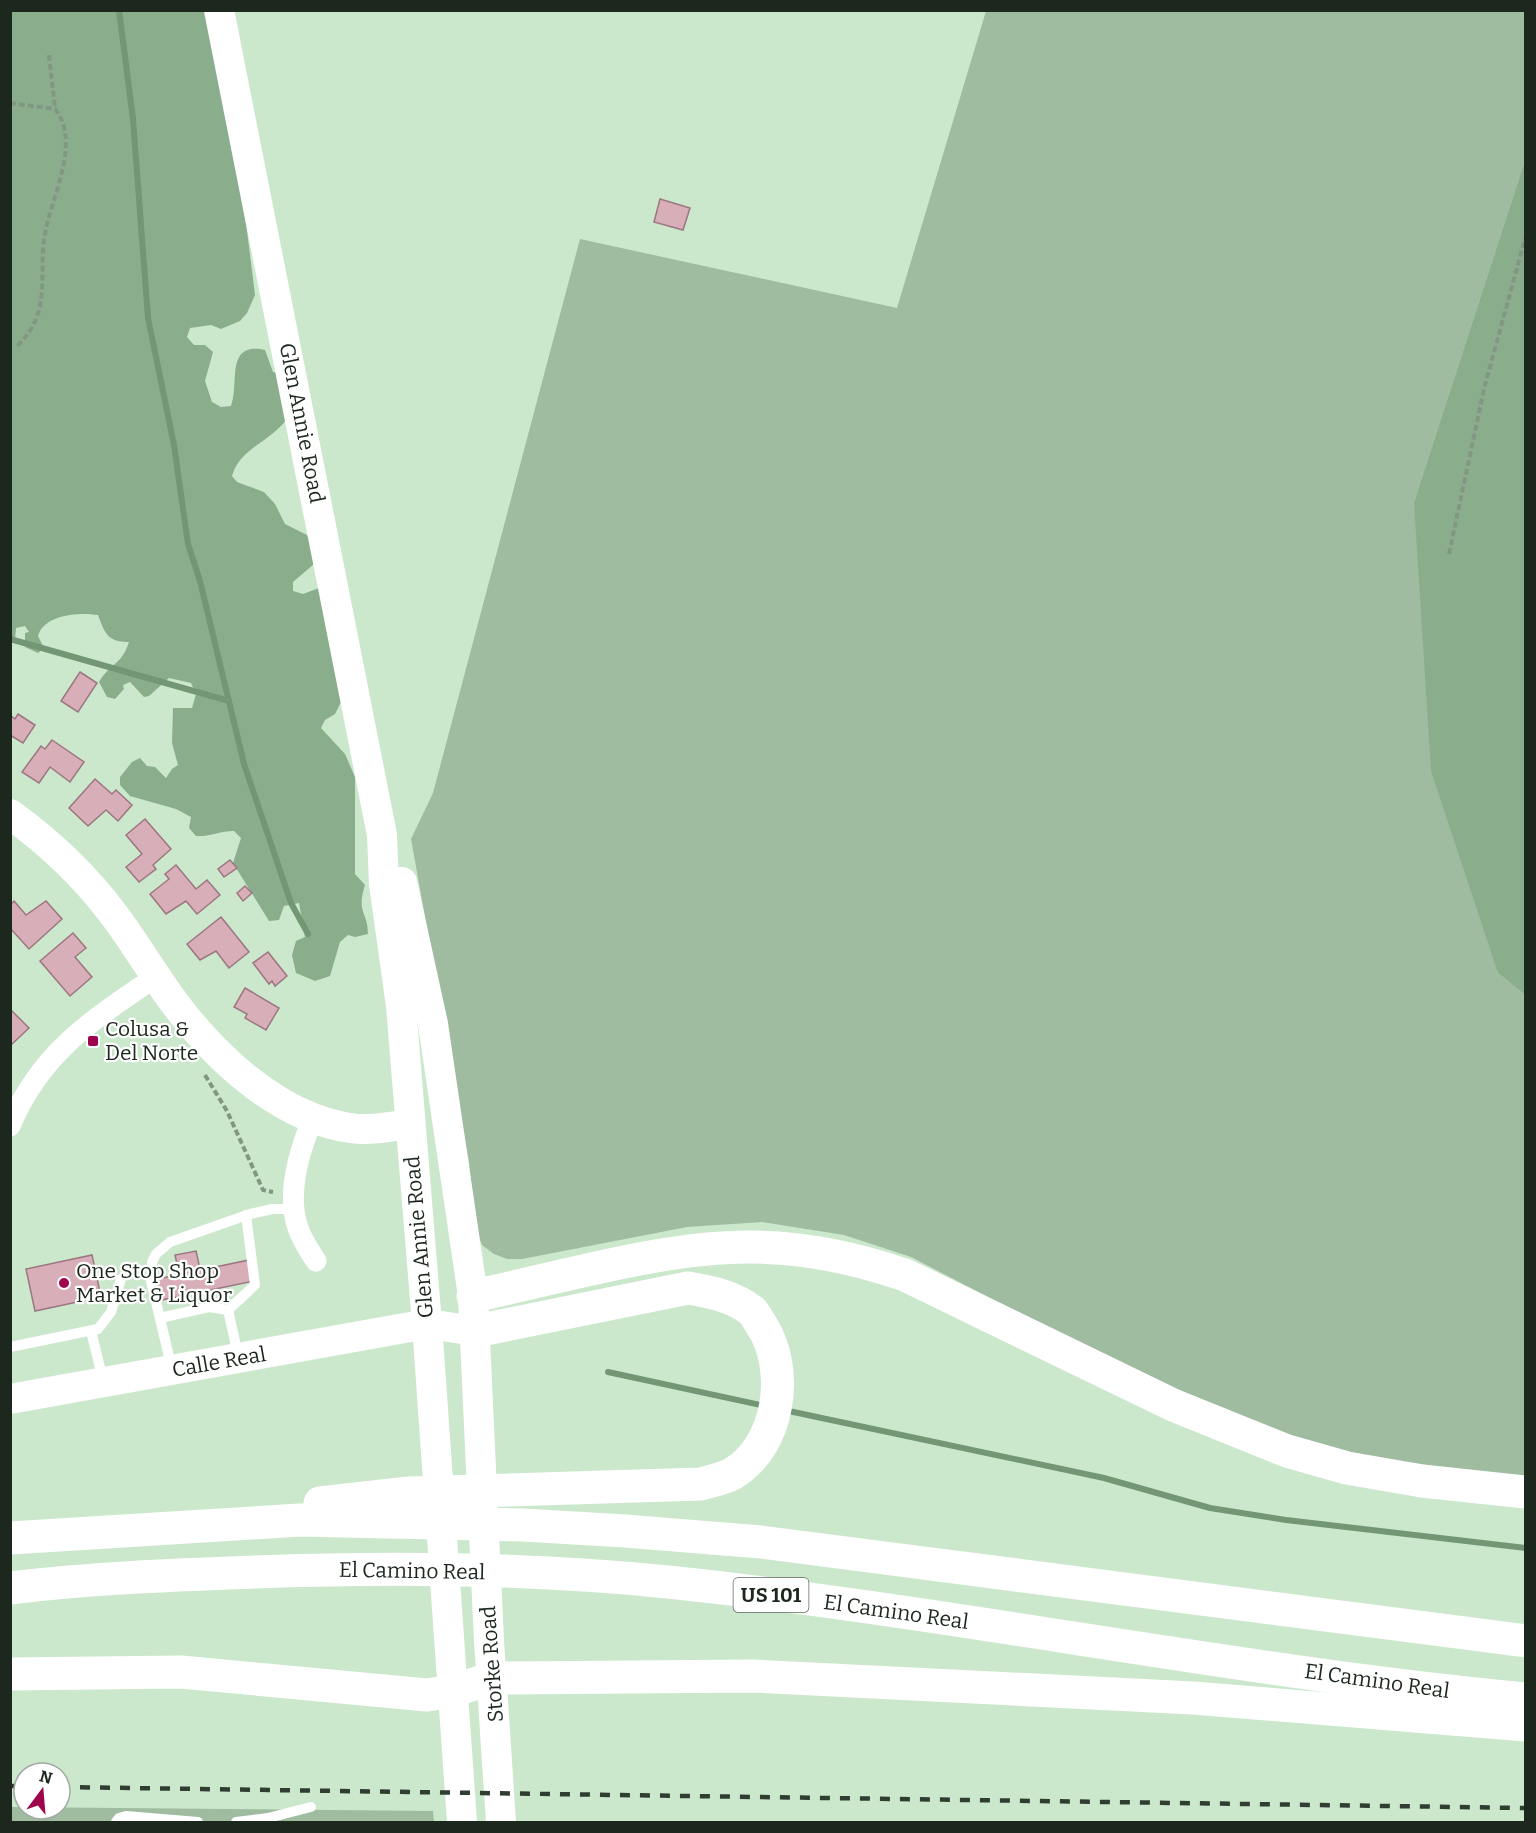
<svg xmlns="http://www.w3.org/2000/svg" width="1536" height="1833" font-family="Bitter,serif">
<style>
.green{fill:#9fbba0}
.forest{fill:#8aae8c}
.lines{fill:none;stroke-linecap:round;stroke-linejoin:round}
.stream{stroke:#739675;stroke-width:6}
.building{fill:#d8afb9;stroke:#9c7680;stroke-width:1.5}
.path{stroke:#829783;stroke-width:4;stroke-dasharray:6 3;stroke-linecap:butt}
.lane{stroke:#fff;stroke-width:10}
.street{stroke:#fff;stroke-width:21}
.secondary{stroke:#fff;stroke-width:30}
.highway{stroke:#fff;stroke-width:33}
.rail{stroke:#303d31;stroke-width:4.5;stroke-dasharray:10 10;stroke-linecap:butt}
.poi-dot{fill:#9e054d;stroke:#fff;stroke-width:2}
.labels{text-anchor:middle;stroke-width:4.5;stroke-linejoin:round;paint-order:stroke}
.shield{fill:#fff;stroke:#606861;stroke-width:1.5}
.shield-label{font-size:20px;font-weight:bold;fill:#1c271d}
.street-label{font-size:21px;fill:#1c271d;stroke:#fff}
.poi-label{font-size:21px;fill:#1c271d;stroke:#fff;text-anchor:start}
</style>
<rect width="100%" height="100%" fill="#cbe8cc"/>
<g class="green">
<polygon points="986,11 1525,11 1525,160 1414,502 1498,973 1525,995 1525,1480 1333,1451 1160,1386 911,1257 844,1235 762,1222 687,1227 522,1259 507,1259 494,1254 482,1245 476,1230 469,1162 411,839 433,793 580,239 897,308"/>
<polygon points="10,1807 433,1811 434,1822 11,1822"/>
</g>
<g class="forest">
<path d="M11 11H207L246 223 255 295 247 313 240 321 221 329 211 325 190 328 187 337 194 345H205L213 352 205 381 212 402 221 407 231 406C240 385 224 341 265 350L273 372 281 374 287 419C269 443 240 448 232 476L237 482 264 492 275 504 285 524 307 535 311 543 314 564 293 582V591L303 594 319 588 343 698 335 714 325 720 321 728 345 754 355 777V874L365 885C356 914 368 911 368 934L355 937 348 935 340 942 330 976 315 981 296 973 292 955 296 941 305 937 299 903 284 906 279 920 269 921 233 863 241 838 234 831C220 831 210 837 196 836L189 828 191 817 176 809 130 796 120 785V777L132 762 140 758 147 766 155 767 166 778 172 769 178 765 172 743 173 708H192L196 694 191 683 169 678 149 696 144 697 130 682 123 685 124 689 115 699 107 697 99 682C111 662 121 666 129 642 108 642 105 634 98 615 80 612 44 614 38 636L44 648 38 653 25 647V633L29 632 25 626 16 628 15 640 11 641Z"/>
<polygon points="1525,160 1525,995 1498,973 1431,771 1414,502"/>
</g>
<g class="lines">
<g class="stream">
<polyline points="119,10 133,119 148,318 174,445 188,544 200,581 244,764 291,903 308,934"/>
<polyline points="10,639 229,701"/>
<polyline points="608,1372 765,1406"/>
<polyline points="784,1410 1104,1478 1210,1508 1286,1520 1526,1548"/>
</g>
</g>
<g class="building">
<polygon points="660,199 690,208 683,230 654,222"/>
<polygon points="80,672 97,683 78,712 61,701"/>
<polygon points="18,714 35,725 23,743 10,735 10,715 15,719"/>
<polygon points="52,740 84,762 70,782 50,767 39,783 22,772 41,746 45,749"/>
<polygon points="95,779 112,794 116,790 132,805 118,821 106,810 88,826 69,808"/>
<polygon points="145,819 171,849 153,865 156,869 139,882 126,867 142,854 126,835"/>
<polygon points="230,860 237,868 224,877 218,869"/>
<polygon points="176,865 196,889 207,880 220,895 197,914 186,901 166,914 150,894 169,879 165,874"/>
<polygon points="245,886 252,893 243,901 237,893"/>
<polygon points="14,901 26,915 46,901 62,919 29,949 10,928 10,905"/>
<polygon points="221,917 249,952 229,968 216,951 200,960 187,944"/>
<polygon points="73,933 86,948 75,957 92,977 70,996 40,961"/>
<polygon points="268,952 287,976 275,986 272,981 269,984 253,963"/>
<polygon points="245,988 279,1008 266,1030 245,1018 247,1014 234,1007"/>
<polygon points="10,1009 29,1028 11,1045 10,1044"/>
<polygon points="196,1251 203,1282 182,1286 175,1255"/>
<polygon points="92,1255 101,1297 35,1311 26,1269"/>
<polygon points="249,1260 254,1281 157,1301 153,1280"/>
</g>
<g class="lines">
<g class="path">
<polyline points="49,55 55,108"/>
<path d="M10 103 55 109C81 141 53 194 46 229 36 272 55 310 17 346"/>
<polyline points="1449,554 1484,389 1526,235"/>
<polyline points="205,1075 227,1111 263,1190 273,1192"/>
</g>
<g class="lane">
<polyline points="160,1318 209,1307 228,1310"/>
<polyline points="91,1331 103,1380"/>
<polyline points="10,1347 98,1329 111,1312 121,1279"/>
<polyline points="238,1355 228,1310 255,1285 246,1215"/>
<polyline points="172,1369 151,1281 152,1262 156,1254 170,1242 250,1214 272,1209 294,1209"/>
<polyline points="116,1822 119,1818 126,1816 198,1822"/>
<polyline points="236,1822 268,1818 311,1807"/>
</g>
<g class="street">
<path d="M313 1118C300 1149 286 1194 298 1228 302 1240 309 1250 316 1261"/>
<path d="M10 1126C40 1053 93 1019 157 976"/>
</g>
<g class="secondary">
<polyline points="219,10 382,835 384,884 401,1006 427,1324 462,1822"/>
<path d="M10 814C50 843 85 876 114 915 136 944 154 976 176 1005 217 1059 280 1118 350 1128 370 1131 389 1127 409 1124"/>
<polyline points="402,882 433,1024 473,1296 489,1641 501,1822"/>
<polyline points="10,1399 427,1324 476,1331"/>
</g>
<g class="highway">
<path d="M473 1296C560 1278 664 1246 752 1247 805 1247 855 1258 905 1275L1173 1405 1287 1451 1347 1468 1422 1481 1526 1492"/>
<path d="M320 1503 409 1493 701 1484C711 1481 723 1479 732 1474 780 1446 790 1370 762 1326 759 1322 756 1315 752 1311 733 1296 711 1292 688 1288L476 1331"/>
<polyline points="10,1538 300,1520 523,1525 625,1531 761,1542 1526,1641"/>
<path d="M10 1588C92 1578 173 1575 255 1572 392 1567 531 1568 668 1582 955 1612 1238 1672 1526 1699"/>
<polyline points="10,1674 181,1672 427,1695 452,1691 493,1678 754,1676 1193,1698 1526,1725"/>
</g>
<g class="rail">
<polyline points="10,1786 24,1786"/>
<polyline points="60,1787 1526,1808"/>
</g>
</g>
<g class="poi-dot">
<rect x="87" y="1035" width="12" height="12" rx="3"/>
<circle cx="64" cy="1283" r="6"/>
</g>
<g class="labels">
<rect class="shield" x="733.5" y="1578" width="75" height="34" rx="4.5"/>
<g class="shield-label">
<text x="771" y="1602">US 101</text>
</g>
<g class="street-label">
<text transform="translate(302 423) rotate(79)" y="7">Glen Annie Road</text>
<text transform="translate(419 1237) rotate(-95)" y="7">Glen Annie Road</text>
<text transform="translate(219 1362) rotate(-10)" y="7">Calle Real</text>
<text transform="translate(412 1571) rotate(1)" y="7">El Camino Real</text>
<text transform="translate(896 1612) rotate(8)" y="7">El Camino Real</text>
<text transform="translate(492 1664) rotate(-94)" y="7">Storke Road</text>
<text transform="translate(1377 1681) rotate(8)" y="7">El Camino Real</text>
</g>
<g class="poi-label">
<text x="105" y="1036">Colusa &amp;<tspan x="105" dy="24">Del Norte</tspan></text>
<text x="76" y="1278">One Stop Shop<tspan x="76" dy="24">Market &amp; Liquor</tspan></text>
</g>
</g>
<rect width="1536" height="1833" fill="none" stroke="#1c271d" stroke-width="24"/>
<g transform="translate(42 1791) rotate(16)"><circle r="28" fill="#ffffff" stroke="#a4a9a5" stroke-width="1.5"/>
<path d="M0-4.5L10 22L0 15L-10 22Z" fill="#9e054d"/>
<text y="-9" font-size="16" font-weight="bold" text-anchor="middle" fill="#1c271d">N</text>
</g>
</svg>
